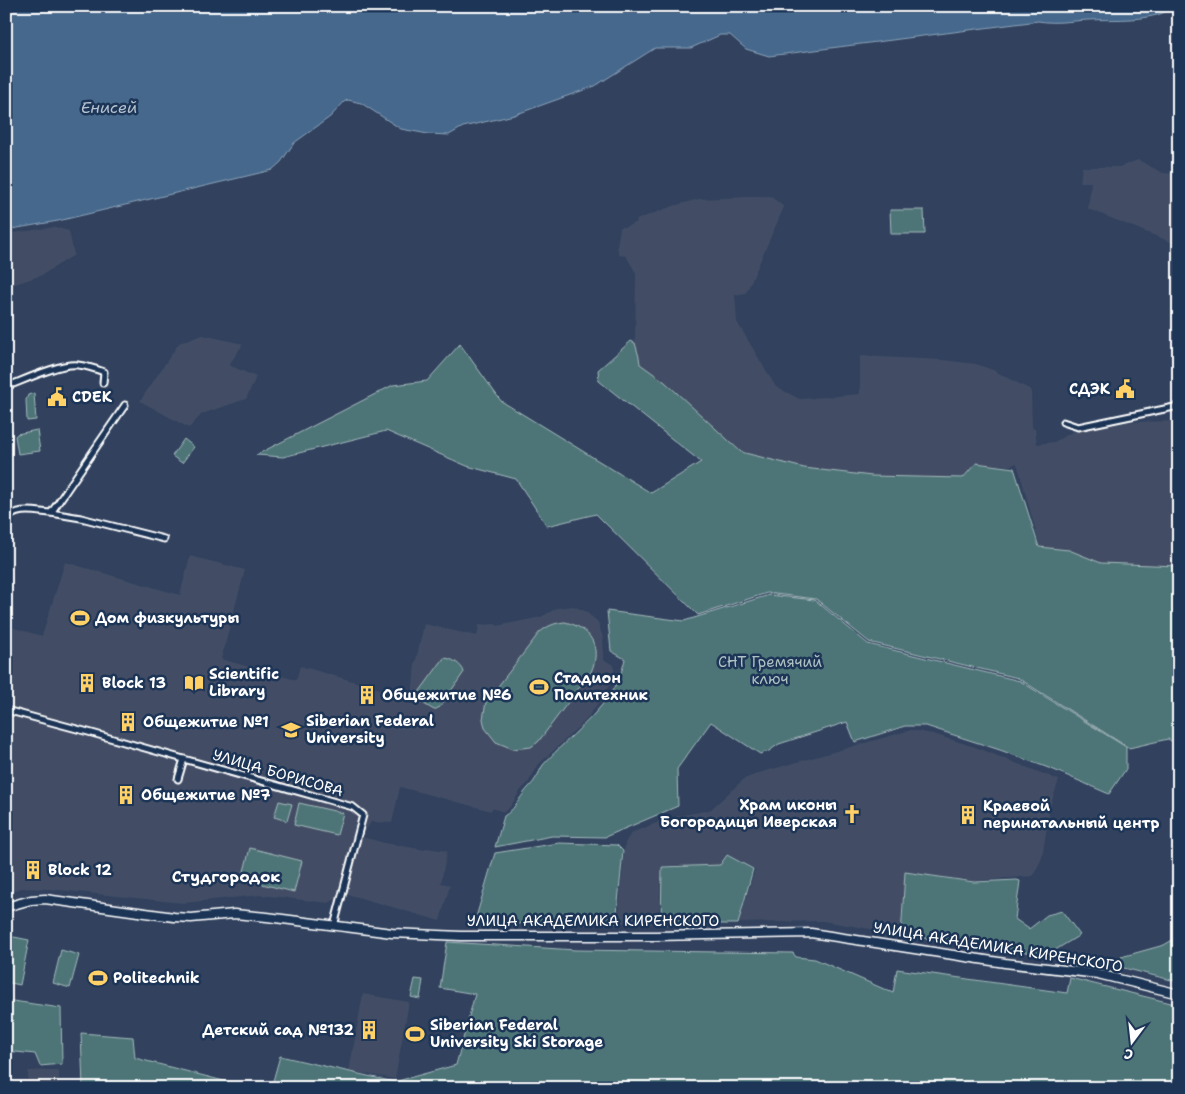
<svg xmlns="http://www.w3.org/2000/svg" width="1185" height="1094" font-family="'Shantell Sans',sans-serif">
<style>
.built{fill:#434d65}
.green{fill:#4e7578;stroke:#a6babc}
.water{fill:#45688c;stroke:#8fa4ba}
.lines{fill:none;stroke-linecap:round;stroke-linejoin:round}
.minor-casing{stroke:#fff;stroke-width:9}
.secondary-casing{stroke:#fff;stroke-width:11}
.minor{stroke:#1d3557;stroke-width:5}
.secondary{stroke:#1d3557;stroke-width:8}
.rail-casing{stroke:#fff;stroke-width:4}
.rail{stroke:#1d3557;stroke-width:2;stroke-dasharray:5.5;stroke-linecap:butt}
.labels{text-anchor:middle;stroke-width:5;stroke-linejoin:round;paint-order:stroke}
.poi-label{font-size:15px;font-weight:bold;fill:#fff;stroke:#1d3557;text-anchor:start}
.park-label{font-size:15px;fill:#afc1c2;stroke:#1d3557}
.street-label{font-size:15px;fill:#fff;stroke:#1d3557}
.water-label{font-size:16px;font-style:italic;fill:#b5c3d1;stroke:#1d3557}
.neighbourhood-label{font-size:16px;font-weight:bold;fill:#fff;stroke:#1d3557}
</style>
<rect width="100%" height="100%" fill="#31415e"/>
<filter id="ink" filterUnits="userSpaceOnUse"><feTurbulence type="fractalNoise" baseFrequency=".02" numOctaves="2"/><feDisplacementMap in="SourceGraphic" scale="10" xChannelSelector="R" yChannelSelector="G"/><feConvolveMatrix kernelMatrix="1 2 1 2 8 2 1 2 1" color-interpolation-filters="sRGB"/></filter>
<g filter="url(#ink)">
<g class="built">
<polygon points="1138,160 1163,173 1175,174 1179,179 1178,245 1088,209 1091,182 1080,182 1082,167 1119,167"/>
<polygon points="770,196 784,207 746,293 735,295 737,322 776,387 800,399 860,394 860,356 942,360 976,364 993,370 1031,390 1032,428 1035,429 1037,444 1054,442 1072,432 1128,422 1179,421 1179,656 1056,604 1017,463 1010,466 976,463 963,478 872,476 804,468 741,452 665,382 639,364 639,357 635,343 636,273 626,256 619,255 617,246 620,227 625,227 637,222 636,220 673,206 699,199"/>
<polygon points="55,227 69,231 74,255 42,275 6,287 6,234"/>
<polygon points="203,335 243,344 229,365 256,377 246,399 202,414 189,428 140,401 179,343"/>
<polygon points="190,556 245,570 221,659 296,680 300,666 412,698 415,664 424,624 477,636 479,625 496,624 497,626 541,617 557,608 573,606 585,611 598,622 603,638 604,660 613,664 615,675 602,698 585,721 539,764 528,783 521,790 510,807 504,812 492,808 491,811 400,787 392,823 371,822 363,835 362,837 385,843 425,850 426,848 447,851 441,883 450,885 440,921 347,894 328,903 261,895 183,903 49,889 21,888 6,895 6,623 14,628 42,636 65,562 180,595"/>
<polygon points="911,730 933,734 975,747 1059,780 1050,807 1042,858 1033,876 974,881 905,872 900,934 823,921 739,923 755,869 726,854 720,865 661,866 659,924 618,923 625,843 631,833 672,817 710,810 744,779 762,772"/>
<polygon points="363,994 409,1002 395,1079 349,1071"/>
<polygon points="59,1070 59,1088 6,1088 6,1081 28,1080 28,1071"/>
</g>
<g class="green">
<polygon points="890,210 924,210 925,234 891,234"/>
<polygon points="631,341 635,343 639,357 640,364 665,382 741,452 804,468 872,476 963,478 976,463 1014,468 1039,547 1069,550 1101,563 1178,566 1174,461 1179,457 1179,746 1168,739 1129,748 1018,678 869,642 816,599 767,593 698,615 596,514 547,526 516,479 467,466 386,431 283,457 256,455 393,385 427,381 460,344 501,401 651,493 701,462 599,381 598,370"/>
<polygon points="34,393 36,420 27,421 26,400 28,395"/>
<polygon points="37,430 40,451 18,454 15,436 17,434"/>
<polygon points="184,439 194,447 182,463 172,456"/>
<path d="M769 595 815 600 868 644 1020 681 1126 747V769L1109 794 1054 770 1000 750 926 726H905L855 742 847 722 779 744 769 751 760 754 711 722 677 769 678 806 605 837 552 836 495 847 504 816C514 810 517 802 524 793 527 788 533 784 536 778 539 774 540 769 543 765 573 731 615 706 625 659L611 651 607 611 684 621Z"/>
<path d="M565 622C591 628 602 647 591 672L538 742 531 747 513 749 496 742 485 728 483 719 486 702 539 633C547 626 554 623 565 622Z"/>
<path d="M444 658C452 658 462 665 464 672L440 707 434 710 419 701 417 695Z"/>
<polygon points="279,801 292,804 287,821 274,817"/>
<polygon points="299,803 343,813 337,835 294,825"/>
<polygon points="559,843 617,845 623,851 616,923 474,924 495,853"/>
<polygon points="250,848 302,861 294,892 242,879"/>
<polygon points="727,855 753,869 738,924 661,924 662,867 720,865"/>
<polygon points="905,872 974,882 1017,880 1020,881 1015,919 1029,929 1047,915 1062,911 1080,935 1047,955 901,935"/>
<polygon points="1179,936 1179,982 1120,967 1121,957 1164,945"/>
<polygon points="14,937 29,940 20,985 6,982 6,939"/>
<polygon points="447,942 576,950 793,953 796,957 815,959 893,993 897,969 1067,993 1070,978 1179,1005 1179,1088 271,1088 280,1056 394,1082 456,1065 475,994 440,988"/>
<polygon points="61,950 79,955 70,988 53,983"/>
<polygon points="415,979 423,980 420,999 411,997"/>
<polygon points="6,1000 61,1008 62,1064 40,1066 35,1054 6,1051"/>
<polygon points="81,1033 133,1037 135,1058 251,1088 83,1088"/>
</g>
<path class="water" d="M6 6H1179V7C1170 8 1165 13 1157 15 1134 21 1111 19 1088 20 1069 21 1057 24 1038 21L769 56 746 49 730 35H720L691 48H655L595 86 514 115 463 127 449 135 428 134 401 129 361 103 348 100 345 101 330 117 294 143 281 162 272 170 58 221 6 230Z"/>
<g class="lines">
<g class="minor-casing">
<g id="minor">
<path d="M6 387C24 380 60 363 78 365 87 366 96 369 104 372L103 383"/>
<polyline points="1063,422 1078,427 1179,406"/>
<polyline points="51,513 81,518 164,539"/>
<path d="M6 521C14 506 37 512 51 513L125 405"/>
<polyline points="6,710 92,733 353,807 363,815 334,926"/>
<polyline points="178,779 184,759"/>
</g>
</g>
<g class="secondary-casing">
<polyline id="secondary" points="6,907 31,900 45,899 174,917 191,918 234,914 267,917 392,933 461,936 655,936 811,933 1005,963 1098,974 1179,994"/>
</g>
<use href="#minor" class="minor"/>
<use href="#secondary" class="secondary"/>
<g class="rail-casing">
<polyline id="rail" points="6,261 9,261"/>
</g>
<use href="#rail" class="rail"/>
</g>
</g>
<defs>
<g id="civic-bare" transform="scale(1.5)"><path d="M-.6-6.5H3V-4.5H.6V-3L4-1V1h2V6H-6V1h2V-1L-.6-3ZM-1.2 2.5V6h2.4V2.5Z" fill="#ffd166" stroke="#1d3557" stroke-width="2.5" paint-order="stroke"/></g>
<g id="stadium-bare" transform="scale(1.5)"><path d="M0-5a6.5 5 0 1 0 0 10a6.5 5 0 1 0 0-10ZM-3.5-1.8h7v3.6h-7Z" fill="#ffd166" stroke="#1d3557" stroke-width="2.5" paint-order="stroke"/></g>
<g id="building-bare" transform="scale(1.5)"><path d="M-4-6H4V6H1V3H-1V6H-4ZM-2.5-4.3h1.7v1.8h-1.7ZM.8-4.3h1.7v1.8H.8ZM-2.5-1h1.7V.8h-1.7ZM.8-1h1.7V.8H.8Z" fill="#ffd166" stroke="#1d3557" stroke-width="2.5" paint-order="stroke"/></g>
<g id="library-bare" transform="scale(1.5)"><path d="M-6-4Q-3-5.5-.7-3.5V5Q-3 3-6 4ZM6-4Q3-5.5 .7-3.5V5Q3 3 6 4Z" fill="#ffd166" stroke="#1d3557" stroke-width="2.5" paint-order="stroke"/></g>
<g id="university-bare" transform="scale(1.5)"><path d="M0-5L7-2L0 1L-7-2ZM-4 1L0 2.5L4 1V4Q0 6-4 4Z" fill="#ffd166" stroke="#1d3557" stroke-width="2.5" paint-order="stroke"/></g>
<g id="church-bare" transform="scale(1.5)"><path d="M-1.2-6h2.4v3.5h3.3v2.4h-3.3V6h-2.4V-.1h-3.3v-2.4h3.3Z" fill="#ffd166" stroke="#1d3557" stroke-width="2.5" paint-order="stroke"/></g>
</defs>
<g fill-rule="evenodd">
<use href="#civic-bare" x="1125" y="389"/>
<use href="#civic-bare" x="57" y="397"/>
<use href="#stadium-bare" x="80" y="618"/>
<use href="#building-bare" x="87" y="683"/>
<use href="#library-bare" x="194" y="683"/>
<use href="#stadium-bare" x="539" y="687"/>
<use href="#building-bare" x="367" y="695"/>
<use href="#building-bare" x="128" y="722"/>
<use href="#university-bare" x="291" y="730"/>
<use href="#building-bare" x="126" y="795"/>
<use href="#church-bare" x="852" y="814"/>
<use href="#building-bare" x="968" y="815"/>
<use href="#building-bare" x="33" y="870"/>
<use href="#stadium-bare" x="98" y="978"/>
<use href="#building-bare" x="369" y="1030"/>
<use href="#stadium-bare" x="415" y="1034"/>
</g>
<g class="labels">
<g class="poi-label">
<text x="1110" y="394" text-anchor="end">СДЭК</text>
<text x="72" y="402">CDEK</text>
<text x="95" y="623">Дом физкультуры</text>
<text x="209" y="679">Scientific<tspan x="209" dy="17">Library</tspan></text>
<text x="554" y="683">Стадион<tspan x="554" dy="17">Политехник</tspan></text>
<text x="102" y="688">Block 13</text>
<text x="382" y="700">Общежитие №6</text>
<text x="306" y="726">Siberian Federal<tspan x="306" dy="17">University</tspan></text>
<text x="143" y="727">Общежитие №1</text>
<text x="141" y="800">Общежитие №7</text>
<text x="837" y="810" text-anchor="end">Храм иконы<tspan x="837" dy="17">Богородицы Иверская</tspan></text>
<text x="983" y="811">Краевой<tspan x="983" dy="17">перинатальный центр</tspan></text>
<text x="48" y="875">Block 12</text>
<text x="113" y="983">Politechnik</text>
<text x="430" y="1030">Siberian Federal<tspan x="430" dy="17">University Ski Storage</tspan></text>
<text x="354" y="1035" text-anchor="end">Детский сад №132</text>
</g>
<g class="park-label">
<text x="770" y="667">СНТ Гремячий<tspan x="770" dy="17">ключ</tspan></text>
</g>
<g class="street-label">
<text transform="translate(278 773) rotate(16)" y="5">УЛИЦА БОРИСОВА</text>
<text x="593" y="926">УЛИЦА АКАДЕМИКА КИРЕНСКОГО</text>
<text transform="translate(998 947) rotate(9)" y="5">УЛИЦА АКАДЕМИКА КИРЕНСКОГО</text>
</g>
<g class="water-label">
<text x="109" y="113">Енисей</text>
</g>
<g class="neighbourhood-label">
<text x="226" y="882">Студгородок</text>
</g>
</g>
<rect width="1185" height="1094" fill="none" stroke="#1d3557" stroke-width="25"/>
<rect x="12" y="12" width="1160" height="1069" fill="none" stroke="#fff" stroke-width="2" filter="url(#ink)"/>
<g transform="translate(1132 1042) rotate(195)" stroke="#1d3557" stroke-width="4" paint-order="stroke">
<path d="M0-4L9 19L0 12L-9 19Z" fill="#ffffff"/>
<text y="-8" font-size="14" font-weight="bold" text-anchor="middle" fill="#ffffff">С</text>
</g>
</svg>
